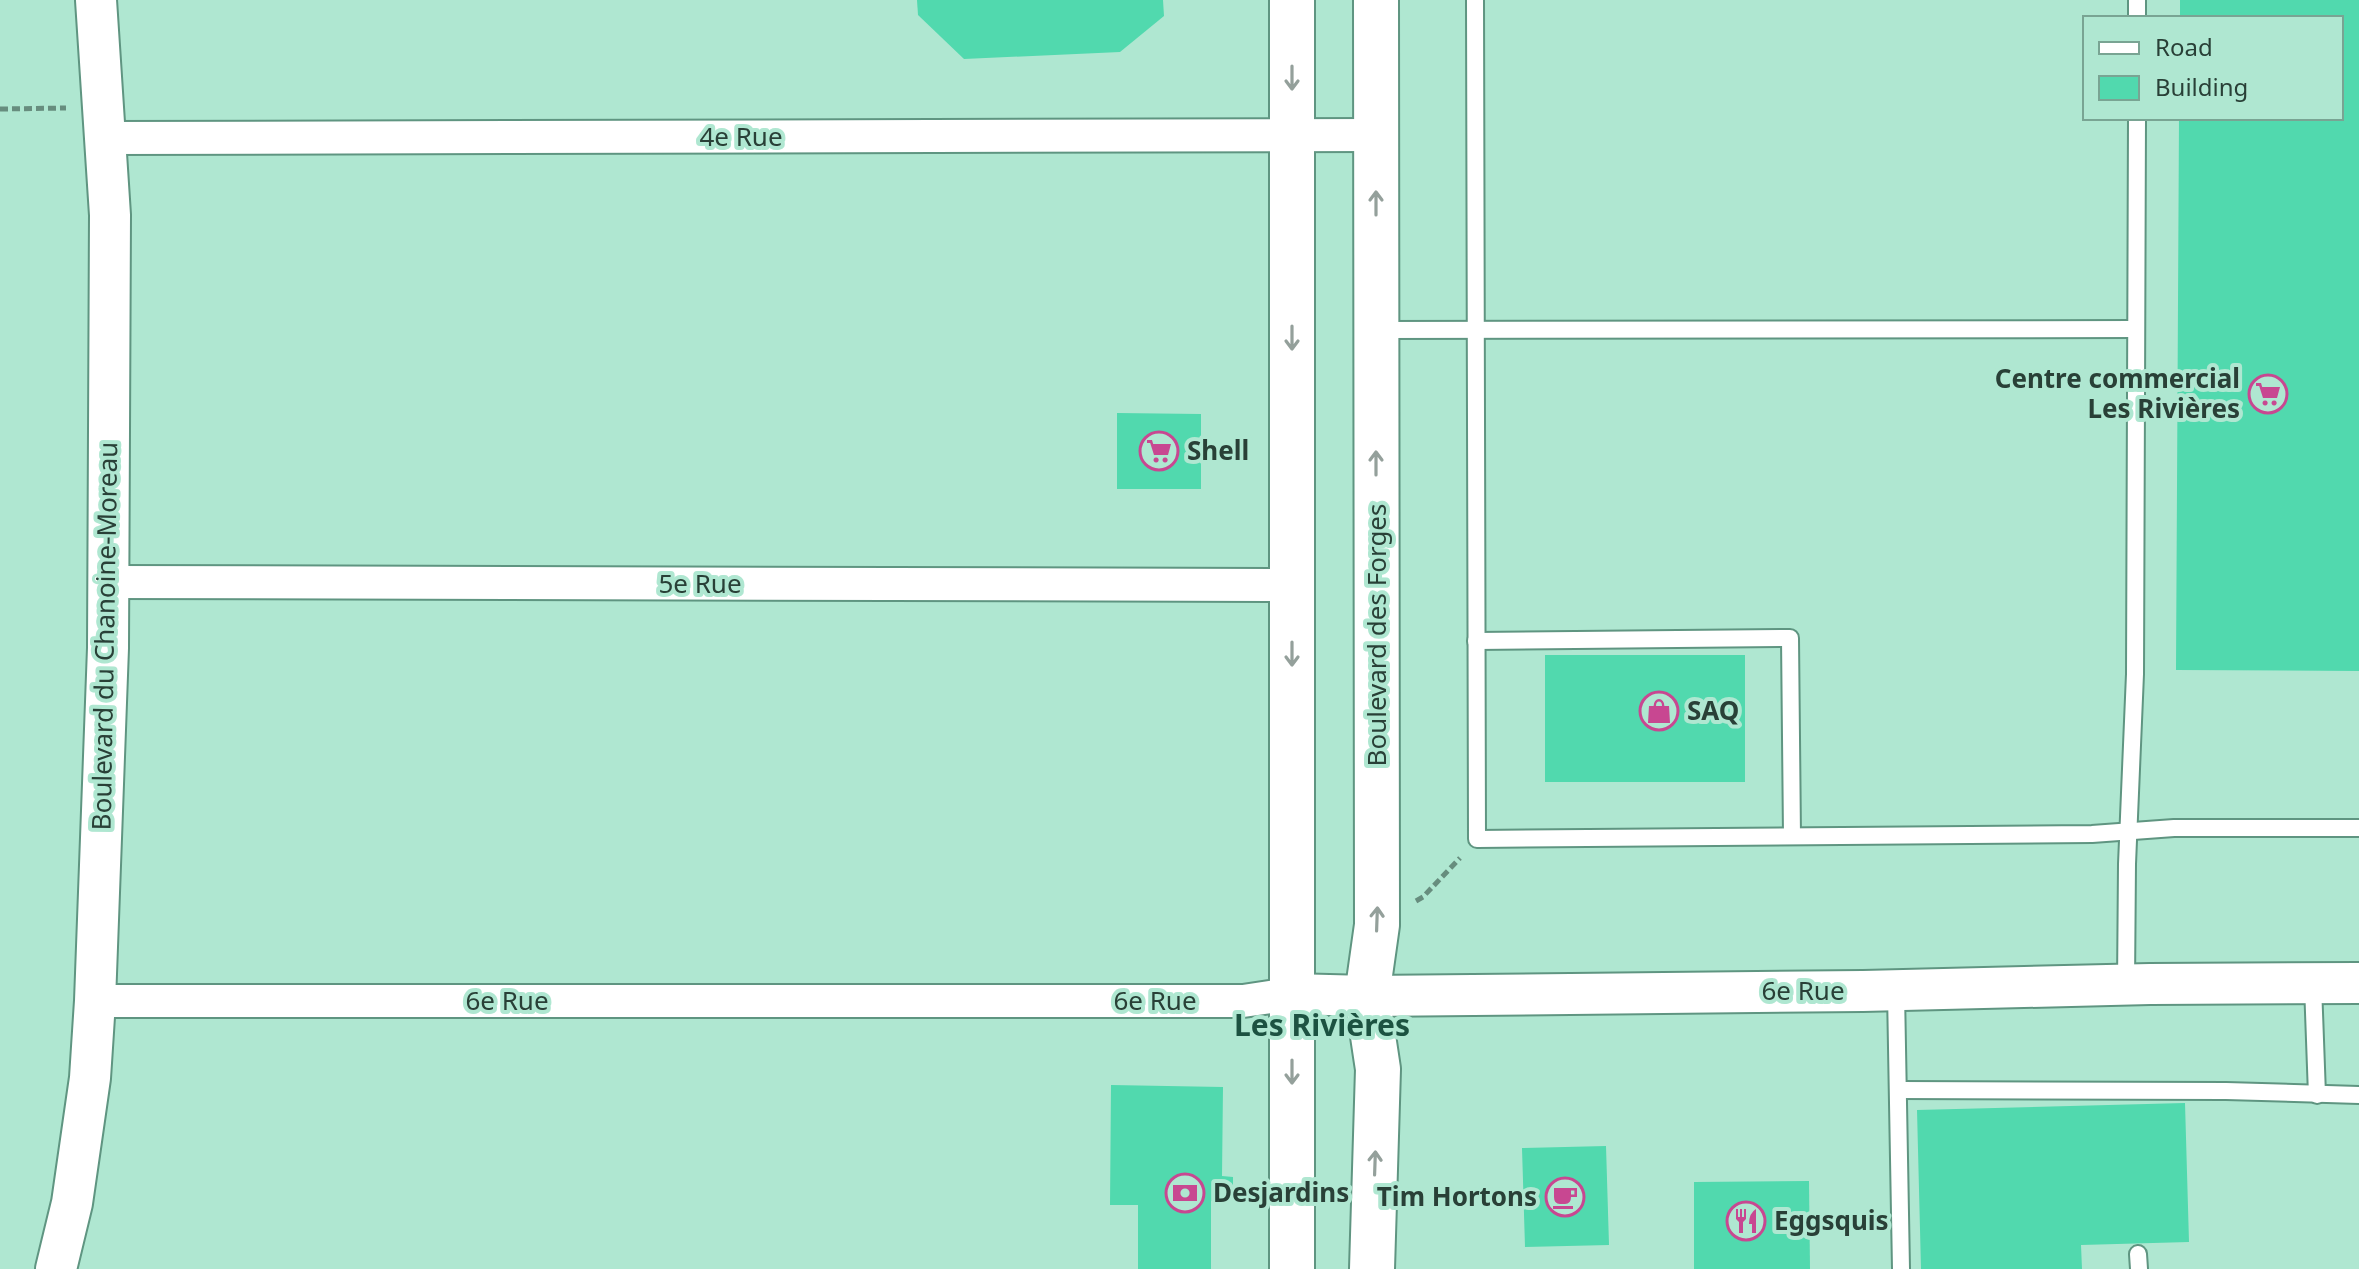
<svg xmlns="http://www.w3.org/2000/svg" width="2359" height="1269" font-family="'Noto Sans',sans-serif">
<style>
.building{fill:#51d9ae}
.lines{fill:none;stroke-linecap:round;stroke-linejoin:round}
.service-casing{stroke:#5f9581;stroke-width:20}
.minor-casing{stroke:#5f9581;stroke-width:36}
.tertiary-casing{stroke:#5f9581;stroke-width:44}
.secondary-casing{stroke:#5f9581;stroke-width:48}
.path{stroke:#678d7e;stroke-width:5;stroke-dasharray:8 4;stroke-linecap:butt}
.service{stroke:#fff;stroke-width:16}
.minor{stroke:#fff;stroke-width:32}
.tertiary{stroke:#fff;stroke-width:40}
.secondary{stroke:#fff;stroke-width:44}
.oneway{stroke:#94a09b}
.labels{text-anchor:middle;stroke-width:8;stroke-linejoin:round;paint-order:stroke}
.street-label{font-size:26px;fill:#294037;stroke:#afe7d1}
.poi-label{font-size:26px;font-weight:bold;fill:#294037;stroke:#afe7d1;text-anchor:start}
.quarter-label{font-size:30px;font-weight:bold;fill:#1c5241;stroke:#afe7d1}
</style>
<rect width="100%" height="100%" fill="#afe7d1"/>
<g class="building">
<polygon points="917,0 1163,0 1164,16 1120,52 964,59 918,15"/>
<polygon points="2180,0 2359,0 2359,671 2176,670 2179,118 2341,118 2341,18 2180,18"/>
<polygon points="1117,413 1201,414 1201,489 1117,489"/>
<rect x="1545" y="655" width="200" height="127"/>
<polygon points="1111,1085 1223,1087 1222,1176 1233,1177 1233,1201 1211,1201 1211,1269 1138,1269 1138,1205 1110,1205"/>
<polygon points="2185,1103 2189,1242 2081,1245 2082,1269 1921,1269 1917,1110"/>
<polygon points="1606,1146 1609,1245 1525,1247 1522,1148"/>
<polygon points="1809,1181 1810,1269 1694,1269 1694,1182"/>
</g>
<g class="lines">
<g class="service-casing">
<g id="service">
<polyline points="1475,0 1477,839 2092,834 2174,828 2359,828"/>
<polyline points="2137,18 2137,0"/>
<polyline points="1378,330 2136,329"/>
<polyline points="1476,641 1790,638 1792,836"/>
<polyline points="2126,984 2127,864 2135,674 2137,118"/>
<polyline points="2313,985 2317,1095"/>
<polyline points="1896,992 1901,1269"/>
<polyline points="1899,1090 2226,1091 2359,1095"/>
<polyline points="2138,1254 2139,1269"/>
</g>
</g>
<g class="minor-casing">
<g id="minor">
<polyline points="105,138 1376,135"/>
<polyline points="109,582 1292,585"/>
<polyline points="95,1001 1243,1001 1291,994"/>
</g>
</g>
<g class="tertiary-casing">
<g id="tertiary">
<polyline points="1291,994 1367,996 1863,991 2150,984 2359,983"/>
<polyline points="56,1269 72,1203 90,1078 95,1001 108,648 110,215 96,0"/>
</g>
</g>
<g class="secondary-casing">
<g id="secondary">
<polyline points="1292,0 1292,1269"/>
<polyline points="1372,1269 1378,1069 1367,996 1377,925 1376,0"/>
</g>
</g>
<g class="path">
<polyline points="0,109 66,108"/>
<polyline points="1416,901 1423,897 1460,858"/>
</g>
<use href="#service" class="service"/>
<use href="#minor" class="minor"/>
<use href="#tertiary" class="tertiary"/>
<use href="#secondary" class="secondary"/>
</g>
<defs><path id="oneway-shaft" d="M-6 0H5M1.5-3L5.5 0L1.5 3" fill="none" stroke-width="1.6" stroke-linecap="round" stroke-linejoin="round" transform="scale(2)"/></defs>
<g class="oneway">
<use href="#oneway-shaft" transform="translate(1292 78) rotate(90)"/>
<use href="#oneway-shaft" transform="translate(1376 203) rotate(-90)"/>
<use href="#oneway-shaft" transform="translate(1292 338) rotate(90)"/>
<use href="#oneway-shaft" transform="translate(1376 463) rotate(-90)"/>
<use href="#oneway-shaft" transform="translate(1292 654) rotate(90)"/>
<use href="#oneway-shaft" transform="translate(1377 919) rotate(-88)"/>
<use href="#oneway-shaft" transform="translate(1292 1072) rotate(90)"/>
<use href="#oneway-shaft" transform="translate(1375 1163) rotate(-88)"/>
</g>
<defs>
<g id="supermarket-ring" transform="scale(2)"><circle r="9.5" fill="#afe7d1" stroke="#c84791" stroke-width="1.5"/><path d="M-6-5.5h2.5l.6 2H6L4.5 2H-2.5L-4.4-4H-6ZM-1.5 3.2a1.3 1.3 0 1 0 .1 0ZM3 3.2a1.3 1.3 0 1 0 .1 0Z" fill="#c84791"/></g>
<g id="shop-ring" transform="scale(2)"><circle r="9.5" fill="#afe7d1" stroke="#c84791" stroke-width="1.5"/><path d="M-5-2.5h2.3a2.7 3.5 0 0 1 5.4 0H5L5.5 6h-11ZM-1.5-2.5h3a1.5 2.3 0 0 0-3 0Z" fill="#c84791"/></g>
<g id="bank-ring" transform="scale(2)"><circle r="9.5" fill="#afe7d1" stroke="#c84791" stroke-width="1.5"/><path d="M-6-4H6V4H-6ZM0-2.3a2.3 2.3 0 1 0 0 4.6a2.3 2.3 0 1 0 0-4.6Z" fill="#c84791"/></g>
<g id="cafe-ring" transform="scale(2)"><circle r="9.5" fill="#afe7d1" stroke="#c84791" stroke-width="1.5"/><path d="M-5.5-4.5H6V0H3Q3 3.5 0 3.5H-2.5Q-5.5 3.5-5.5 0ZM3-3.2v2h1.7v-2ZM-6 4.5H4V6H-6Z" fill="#c84791"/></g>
<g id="restaurant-ring" transform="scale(2)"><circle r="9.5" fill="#afe7d1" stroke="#c84791" stroke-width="1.5"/><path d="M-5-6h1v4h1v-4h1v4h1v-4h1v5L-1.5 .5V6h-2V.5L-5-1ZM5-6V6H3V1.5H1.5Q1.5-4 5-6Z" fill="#c84791"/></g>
</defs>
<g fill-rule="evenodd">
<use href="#supermarket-ring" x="2268" y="394"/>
<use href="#supermarket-ring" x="1159" y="451"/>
<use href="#shop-ring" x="1659" y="711"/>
<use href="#bank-ring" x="1185" y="1193"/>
<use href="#cafe-ring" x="1565" y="1197"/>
<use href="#restaurant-ring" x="1746" y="1221"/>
</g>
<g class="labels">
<g class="street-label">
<text x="741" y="146">4e Rue</text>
<text x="700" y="593">5e Rue</text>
<text transform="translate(1377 635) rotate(-90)" y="9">Boulevard des Forges</text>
<text transform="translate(105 636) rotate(-89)" y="9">Boulevard du Chanoine-Moreau</text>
<text x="1803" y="1000">6e Rue</text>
<text x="507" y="1010">6e Rue</text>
<text x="1155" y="1010">6e Rue</text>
</g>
<g class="poi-label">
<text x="2240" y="388" text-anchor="end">Centre commercial<tspan x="2240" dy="30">Les Rivières</tspan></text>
<text x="1187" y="460">Shell</text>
<text x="1687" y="720">SAQ</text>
<text x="1213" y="1202">Desjardins</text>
<text x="1537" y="1206" text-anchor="end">Tim Hortons</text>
<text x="1774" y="1230">Eggsquis</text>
</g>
<g class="quarter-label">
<text x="1322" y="1036">Les Rivières</text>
</g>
</g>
<rect x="2083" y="16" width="260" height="104" fill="#afe7d1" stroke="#79a493" stroke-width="2"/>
<rect x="2099" y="42" width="40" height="12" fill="#ffffff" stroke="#79a493" stroke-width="2"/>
<text x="2155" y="56" font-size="24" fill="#294037">Road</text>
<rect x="2099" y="76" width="40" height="24" fill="#51d9ae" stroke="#79a493" stroke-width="2"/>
<text x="2155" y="96" font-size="24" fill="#294037">Building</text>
</svg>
